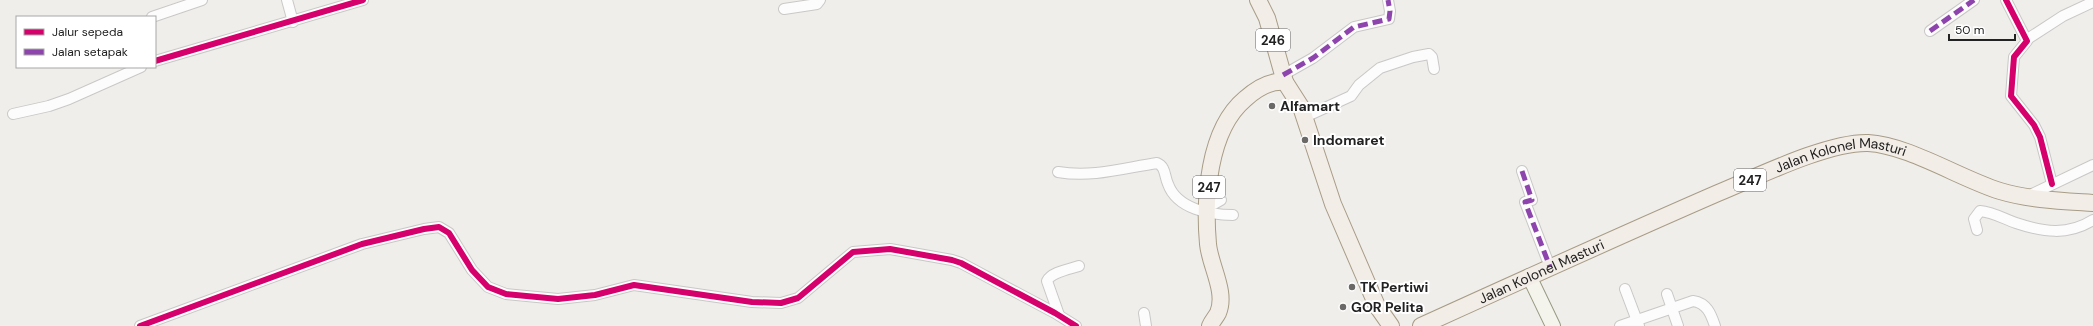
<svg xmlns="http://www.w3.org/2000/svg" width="2093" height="326" font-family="'DM Sans',sans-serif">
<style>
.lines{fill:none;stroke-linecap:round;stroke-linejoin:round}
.street-casing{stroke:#c9c8c7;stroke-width:12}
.secondary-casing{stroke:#999a82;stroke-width:16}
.primary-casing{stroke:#a79c86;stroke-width:18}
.street{stroke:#fdfcfc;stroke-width:10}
.secondary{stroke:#f4f4ed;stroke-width:14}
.primary{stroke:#f3ede7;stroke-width:16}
.quiet{stroke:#8e44ad;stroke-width:5;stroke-dasharray:10 5;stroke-linecap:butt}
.cycleway-casing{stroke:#fff;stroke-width:8}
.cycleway{stroke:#d6006c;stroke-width:6}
.poi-dot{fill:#6a6968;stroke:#fff;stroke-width:1.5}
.labels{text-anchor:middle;stroke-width:4;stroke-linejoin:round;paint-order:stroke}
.shield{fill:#fff;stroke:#646464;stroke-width:1}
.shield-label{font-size:13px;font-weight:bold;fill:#222}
.poi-label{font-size:14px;font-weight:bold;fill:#222;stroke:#fff;text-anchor:start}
.street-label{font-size:14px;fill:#222;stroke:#fff}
</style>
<rect width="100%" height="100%" fill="#f0eeeb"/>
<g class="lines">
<g class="street-casing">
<g id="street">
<polyline points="287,0 293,22"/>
<polyline points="2006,0 2027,41 2014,57 2011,96 2034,125 2040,137 2052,184"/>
<polyline points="784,9 817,4 820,0"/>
<polyline points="152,17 202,0"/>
<polyline points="1930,31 1974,0"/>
<polyline points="2026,40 2063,16 2093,2"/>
<polyline points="155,61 363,0"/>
<polyline points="1283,75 1313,58 1354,27 1389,19 1390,11 1388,0"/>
<polyline points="13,114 49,106 69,99 141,67"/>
<polyline points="1305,117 1351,96 1359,85 1380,68 1413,57 1429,54 1432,57 1434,69"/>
<polyline points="1522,171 1532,200 1525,202 1550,267"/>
<path d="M1058 172C1092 178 1124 168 1157 163 1166 167 1164 175 1168 184 1177 209 1210 215 1233 215"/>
<polyline points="2028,196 2093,165"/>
<polyline points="1207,208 1221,200"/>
<path d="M1977 230 1974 219 1980 211C1993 212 2004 219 2016 223 2043 232 2068 236 2093 220"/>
<polyline points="1625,289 1639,326"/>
<polyline points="1667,294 1678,326"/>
<polyline points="1144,313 1146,326"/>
<path d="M1059 315 1047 281C1051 272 1070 269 1079 266"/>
<polyline points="140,326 362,244 424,229 439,227 449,233 472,270 488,287 506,294 558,299 595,295 634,285 752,302 781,303 798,298 853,252 890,249 952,260 961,263 1055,313 1076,326"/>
<path d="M1620 326 1693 301C1707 303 1711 314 1715 326"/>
</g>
</g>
<g class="secondary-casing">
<polyline id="secondary" points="1529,276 1553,326"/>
</g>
<g class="primary-casing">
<g id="primary">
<polyline points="1258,0 1267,18 1285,82 1301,107 1333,204 1377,306 1391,326"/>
<path d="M1210 326C1212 321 1216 317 1218 313 1227 292 1210 266 1208 244 1204 199 1208 130 1245 99 1256 89 1269 80 1285 82"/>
<path id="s1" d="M1421 326C1520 281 1619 236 1718 193 1757 177 1827 142 1868 143 1908 145 1961 179 2000 191 2030 200 2062 201 2093 203"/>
</g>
</g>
<use href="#street" class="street"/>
<use href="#secondary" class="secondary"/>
<use href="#primary" class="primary"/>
<g class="quiet">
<polyline points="1930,31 1974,0"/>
<polyline points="1283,75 1313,58 1354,27 1389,19 1390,11 1388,0"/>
<polyline points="1522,171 1532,200 1525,202 1550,267"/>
</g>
<g class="cycleway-casing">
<g id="cycleway">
<polyline points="2006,0 2027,41 2014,57 2011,96 2034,125 2040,137 2052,184"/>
<polyline points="155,61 363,0"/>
<polyline points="140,326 362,244 424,229 439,227 449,233 472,270 488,287 506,294 558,299 595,295 634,285 752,302 781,303 798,298 853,252 890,249 952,260 961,263 1055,313 1076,326"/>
</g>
</g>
<use href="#cycleway" class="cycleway"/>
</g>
<g class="poi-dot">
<circle cx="1272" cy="106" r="4"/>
<circle cx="1305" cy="140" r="4"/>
<circle cx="1352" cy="287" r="4"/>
<circle cx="1343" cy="307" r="4"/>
</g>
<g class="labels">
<g class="shield">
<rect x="1256" y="29" width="34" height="22" rx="3"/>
<rect x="1734" y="169" width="32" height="22" rx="3"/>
<rect x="1193" y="176" width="32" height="22" rx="3"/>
</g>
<g class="shield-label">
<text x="1273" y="45">246</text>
<text x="1750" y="185">247</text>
<text x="1209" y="192">247</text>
</g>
<g class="poi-label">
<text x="1280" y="111">Alfamart</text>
<text x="1313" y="145">Indomaret</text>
<text x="1360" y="292">TK Pertiwi</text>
<text x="1351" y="312">GOR Pelita</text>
</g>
<g class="street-label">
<text dy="5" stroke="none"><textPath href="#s1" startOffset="456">Jalan Kolonel Masturi</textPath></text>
<text dy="5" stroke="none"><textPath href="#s1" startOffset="132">Jalan Kolonel Masturi</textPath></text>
</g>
</g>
<rect x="16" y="16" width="140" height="52" fill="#ffffff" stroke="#a7a7a7"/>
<rect x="24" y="29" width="20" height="6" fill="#d6006c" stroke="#a7a7a7"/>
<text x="52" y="36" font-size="12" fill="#222222">Jalur sepeda</text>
<rect x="24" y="49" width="20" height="6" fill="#8e44ad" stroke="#a7a7a7"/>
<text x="52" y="56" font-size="12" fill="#222222">Jalan setapak</text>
<path d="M1949 34v6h66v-6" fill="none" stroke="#222222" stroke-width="2"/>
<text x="1955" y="34" font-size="12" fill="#222222" stroke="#ffffff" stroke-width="3" paint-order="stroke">50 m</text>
</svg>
